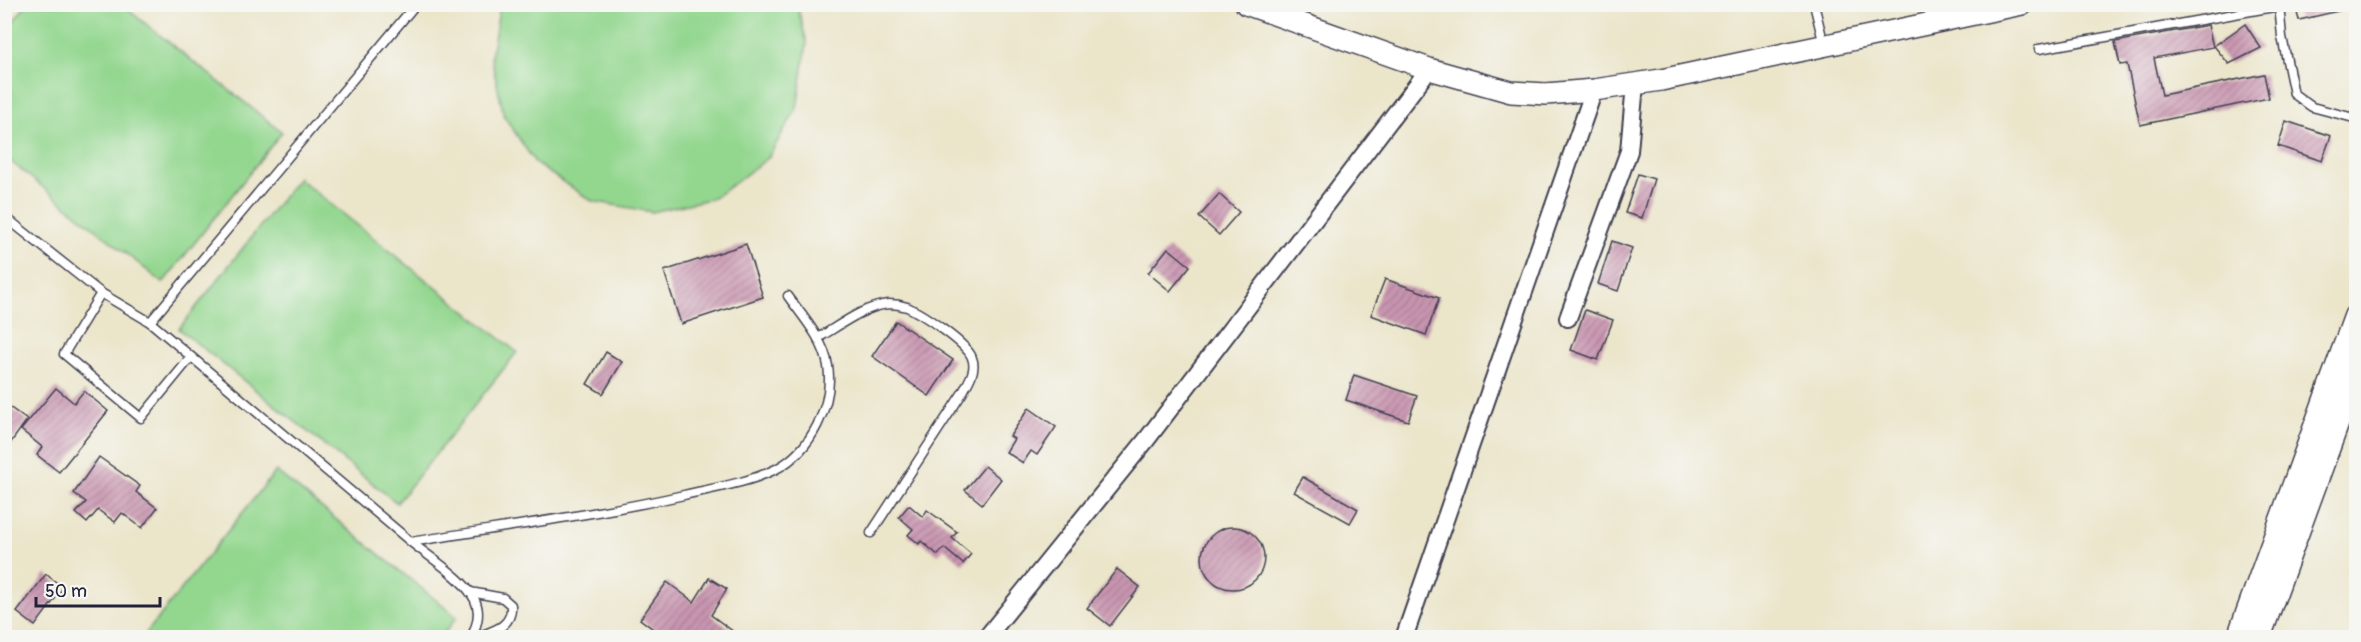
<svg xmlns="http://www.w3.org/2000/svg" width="2361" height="642" font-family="Pangolin,sans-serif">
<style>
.park{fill:#93d78f;stroke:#5a7c65;stroke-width:1.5}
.building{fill:url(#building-hatch)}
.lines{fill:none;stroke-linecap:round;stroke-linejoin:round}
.service-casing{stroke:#403f50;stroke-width:11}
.minor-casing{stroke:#403f50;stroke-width:20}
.tertiary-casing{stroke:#403f50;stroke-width:24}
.secondary-casing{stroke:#403f50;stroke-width:27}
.service{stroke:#fff;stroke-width:8}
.minor{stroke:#fff;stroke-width:16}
.tertiary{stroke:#fff;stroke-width:21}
.secondary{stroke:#fff;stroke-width:24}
</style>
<defs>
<pattern id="building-hatch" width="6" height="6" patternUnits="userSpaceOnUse" patternTransform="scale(1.5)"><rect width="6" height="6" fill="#c995b0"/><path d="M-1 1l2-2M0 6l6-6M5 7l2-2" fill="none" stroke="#a37990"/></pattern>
</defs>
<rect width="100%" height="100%" fill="#f6f6f2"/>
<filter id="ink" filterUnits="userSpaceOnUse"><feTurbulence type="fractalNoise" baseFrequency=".0167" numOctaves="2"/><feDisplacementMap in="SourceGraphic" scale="12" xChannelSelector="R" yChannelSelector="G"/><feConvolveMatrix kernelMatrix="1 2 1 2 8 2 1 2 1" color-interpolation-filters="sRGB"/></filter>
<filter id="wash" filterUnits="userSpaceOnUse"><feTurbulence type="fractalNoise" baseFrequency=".008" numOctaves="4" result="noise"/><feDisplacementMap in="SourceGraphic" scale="24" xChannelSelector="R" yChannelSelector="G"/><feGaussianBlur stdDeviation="1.35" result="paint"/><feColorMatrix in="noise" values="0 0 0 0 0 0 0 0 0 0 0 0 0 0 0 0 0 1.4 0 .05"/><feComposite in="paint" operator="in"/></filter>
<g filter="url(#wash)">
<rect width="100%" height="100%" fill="#ebe5ca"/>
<g class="park">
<polygon points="26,5 122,5 282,132 163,283 5,157 5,32"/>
<polygon points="500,5 797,5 807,43 797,108 768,158 714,198 652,212 592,201 536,164 504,116 491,57"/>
<polygon points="298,178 517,352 397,503 179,329"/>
<polygon points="276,471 457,617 441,637 143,637"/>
</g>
<g id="blocks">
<g class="building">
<polygon points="2304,4 2343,4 2343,10 2299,20 2295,6"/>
<polygon points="2245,24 2261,48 2229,64 2214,46"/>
<polygon points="2208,25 2213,47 2154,58 2162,95 2264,74 2269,98 2140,125 2127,64 2120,65 2115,42"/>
<polygon points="2286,121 2331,136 2322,161 2278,146"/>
<polygon points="1638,174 1654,179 1642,218 1625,213"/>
<polygon points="1219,194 1239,212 1219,235 1199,217"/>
<polygon points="1612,241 1632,248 1618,291 1598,284"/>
<polygon points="746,244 763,297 681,324 664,271"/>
<polygon points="1168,248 1190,266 1170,291 1148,273"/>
<polygon points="1385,279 1439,298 1426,335 1371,315"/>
<polygon points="1585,310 1613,320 1598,360 1571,350"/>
<polygon points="896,321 953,360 929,396 872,356"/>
<polygon points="606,352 622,362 603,394 587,384"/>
<polygon points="1354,375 1417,396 1408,421 1346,400"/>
<polygon points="56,388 74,403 84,391 108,411 59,472 37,455 42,447 21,430"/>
<polygon points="4,403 27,420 4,452"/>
<polygon points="1029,408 1056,427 1037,455 1031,451 1023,463 1006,452 1014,439 1010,436"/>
<polygon points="99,457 140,486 136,492 157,508 142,528 122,513 115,522 98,510 87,523 76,513 86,502 74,493"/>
<polygon points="985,466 1001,479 982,504 965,490"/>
<polygon points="1303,477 1358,509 1350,523 1294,492"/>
<polygon points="909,505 923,517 927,510 957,532 952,538 971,554 963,564 944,548 938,555 921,541 919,544 908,535 913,529 899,517"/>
<circle cx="1233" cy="558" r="31"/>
<polygon points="1117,569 1140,587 1110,626 1087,608"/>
<polygon points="46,574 63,588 35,626 17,612"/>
<polygon points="709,578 727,589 711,615 742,638 665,638 640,619 667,582 694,602"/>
</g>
</g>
</g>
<g filter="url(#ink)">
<use href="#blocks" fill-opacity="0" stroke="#403f50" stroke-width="1.5"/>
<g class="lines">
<g class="service-casing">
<g id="service">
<polyline points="1814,4 1824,45"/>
<polyline points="2279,4 2282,37 2294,94 2312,107 2350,117 2356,115"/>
<polyline points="2039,49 2279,6"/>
<path d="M4 216 101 293 150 322 411 542C502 527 594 515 684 495 714 488 748 483 776 469 811 451 834 404 828 366 824 340 803 317 788 296"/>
<polyline points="101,293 64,354 141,418 191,357"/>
<polyline points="150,322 416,4"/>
<path d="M818 338C839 326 864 306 889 304 895 304 901 305 907 307 921 313 968 344 972 358 977 370 968 382 963 392L871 533"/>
<path d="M411 542C429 557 472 583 477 606 480 617 476 628 471 638"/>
<path d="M470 592 503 598 511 605C513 628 491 631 474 638"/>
</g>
</g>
<g class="minor-casing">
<g id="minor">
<polyline points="1568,318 1629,151 1635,84"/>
<polyline points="986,638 1147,439 1429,69"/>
<polyline points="1404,638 1594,90"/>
</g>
</g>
<g class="tertiary-casing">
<polyline id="tertiary" points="1246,4 1429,69 1511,92 1546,94 1594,90 1661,80 2022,4"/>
</g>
<g class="secondary-casing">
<g id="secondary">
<polyline points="2239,638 2356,317"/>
<polyline points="2258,638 2356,370"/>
</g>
</g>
<use href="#service" class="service"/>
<use href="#minor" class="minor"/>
<use href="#tertiary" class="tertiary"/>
<use href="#secondary" class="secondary"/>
</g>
</g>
<rect width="2361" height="642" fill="none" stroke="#f6f6f2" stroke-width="24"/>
<path d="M36 597v9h124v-9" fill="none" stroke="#22223b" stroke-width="3"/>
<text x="45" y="597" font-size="18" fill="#22223b" stroke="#f6f6f2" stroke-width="4.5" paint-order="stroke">50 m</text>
</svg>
